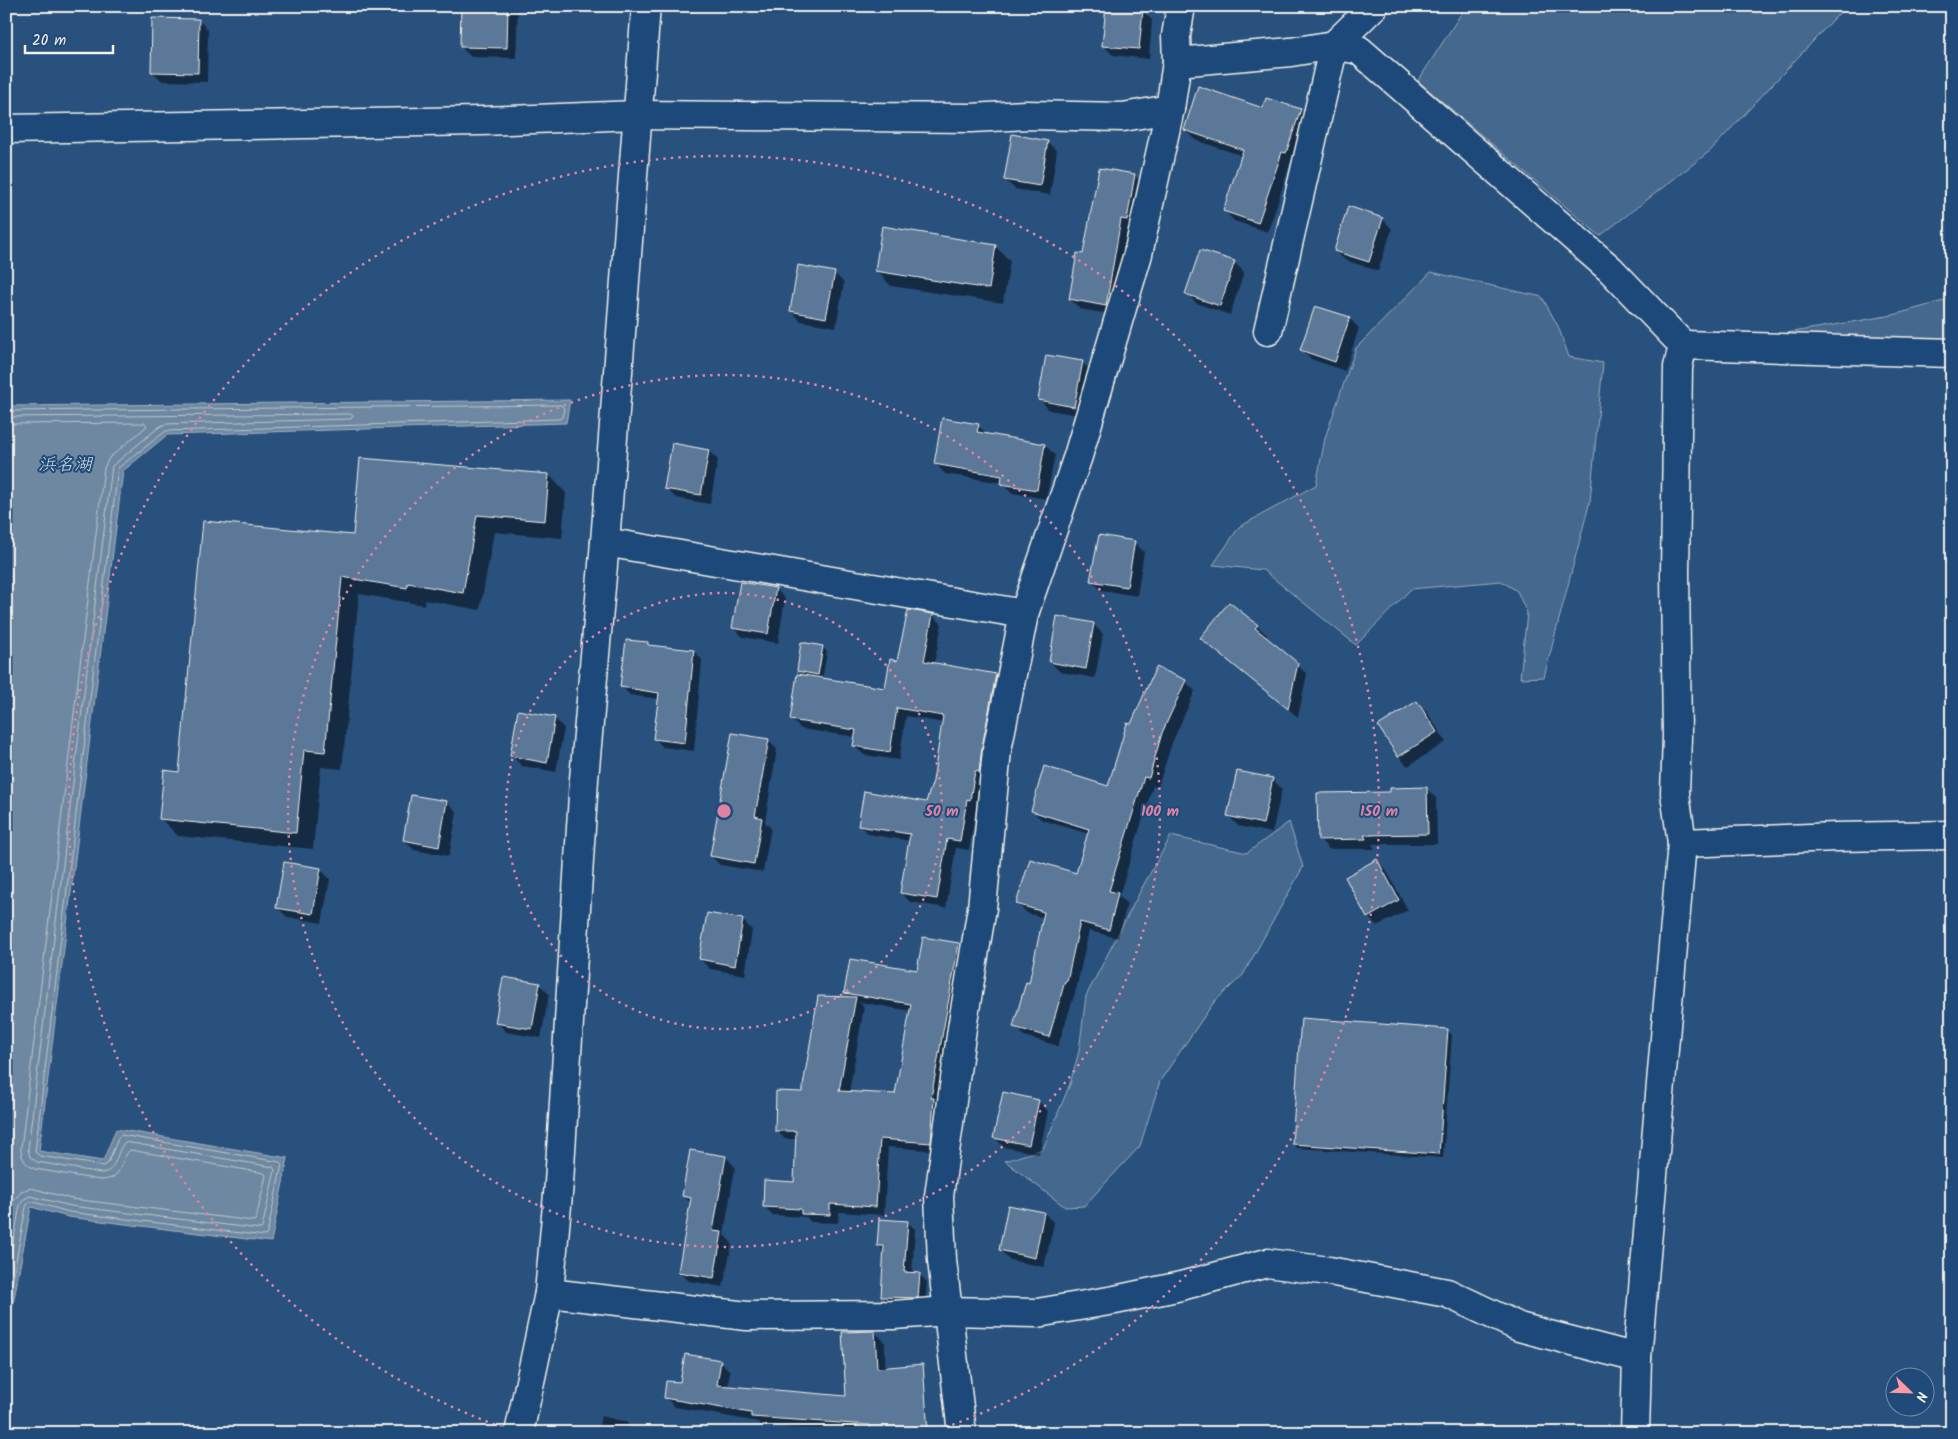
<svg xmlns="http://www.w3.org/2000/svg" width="1958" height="1439" font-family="Kalam,'Klee One',sans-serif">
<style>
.green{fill:#45688e;stroke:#9cacbb}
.water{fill:#6e88a2;stroke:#a4b2be}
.shadow{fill:#0007;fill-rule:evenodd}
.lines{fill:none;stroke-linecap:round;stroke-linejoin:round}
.shore{stroke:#bec7cc;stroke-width:1}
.building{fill:#5b7899;stroke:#f4f1e8}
.minor-casing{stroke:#f4f1e8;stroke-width:31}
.minor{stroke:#1f4a7a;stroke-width:28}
.ring{fill:none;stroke:#db84a2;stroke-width:2.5;stroke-dasharray:2.5 5}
.labels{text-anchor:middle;stroke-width:4;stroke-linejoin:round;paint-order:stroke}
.water-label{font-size:18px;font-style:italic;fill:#d9dcda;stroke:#1f4a7a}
.centre{fill:#db84a2;stroke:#1f4a7a;stroke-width:2.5}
.ring-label{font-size:15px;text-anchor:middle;font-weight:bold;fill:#db84a2;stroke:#1f4a7a;stroke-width:4;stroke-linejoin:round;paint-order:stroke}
</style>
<rect width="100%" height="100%" fill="#28517e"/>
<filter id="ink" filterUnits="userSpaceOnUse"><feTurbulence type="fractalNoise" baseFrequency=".02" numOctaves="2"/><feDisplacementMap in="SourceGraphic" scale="10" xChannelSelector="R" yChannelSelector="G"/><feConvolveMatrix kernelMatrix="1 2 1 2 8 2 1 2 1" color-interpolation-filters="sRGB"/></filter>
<g filter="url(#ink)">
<g class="green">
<polygon points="1466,6 1846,6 1710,151 1600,236 1418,81"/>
<polygon points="1952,270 1952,342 1746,340 1893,315 1947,300 1945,278"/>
<polygon points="1431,272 1542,297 1558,326 1569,357 1603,363 1590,501 1544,677 1520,678 1527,613 1517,591 1501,581 1411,589 1356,645 1263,570 1213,565 1239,527 1316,485 1325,438 1356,348"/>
<polygon points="1289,822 1303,867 1243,975 1214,1002 1160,1081 1140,1146 1084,1206 1065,1207 1005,1161 1043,1149 1070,1084 1079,1051 1086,996 1143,886 1171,836 1247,853"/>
</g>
<polygon class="water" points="570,400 566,423 167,435 123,471 39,1151 103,1161 116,1129 288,1158 271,1242 68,1217 31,1207 6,1342 6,406"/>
<g class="shadow">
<polygon points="462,6 518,6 516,58 471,57 461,47"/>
<polygon points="1142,10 1152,20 1149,59 1113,55 1103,45"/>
<polygon points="199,20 208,30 207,82 162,81 152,71"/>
<polygon points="1263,110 1301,110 1310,120 1296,162 1291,161 1268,232 1234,221 1225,211 1243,156 1195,140 1185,130"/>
<polygon points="1047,142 1057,151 1050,195 1015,189 1005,180"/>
<polygon points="1134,175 1144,185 1115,315 1080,309 1070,299 1084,256"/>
<polygon points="1383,219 1392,229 1378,271 1345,260 1335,251"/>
<polygon points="995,246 1010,261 1003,303 891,286 877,271"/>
<polygon points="1234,262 1244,272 1230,315 1196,303 1186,293"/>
<polygon points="834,273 844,283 836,327 801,321 791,311"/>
<polygon points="1349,318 1359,328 1345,371 1311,359 1301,350"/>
<polygon points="1082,362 1092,372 1084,416 1049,410 1040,400"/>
<polygon points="978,426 988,435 1045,445 1055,455 1046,499 1012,493 1002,483 945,474 936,464"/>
<polygon points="709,451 718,460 710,504 676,498 666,489"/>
<polygon points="549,475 566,493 562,538 494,532 480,610 425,600 424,605 359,594 342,769 321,767 313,849 178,836 160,818 180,773 354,537"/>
<polygon points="1134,542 1144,552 1137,596 1101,590 1092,581"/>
<polygon points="776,589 785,599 778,643 743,637 733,627"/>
<polygon points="932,615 942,624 934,664 996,675 1005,684 978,808 976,808 969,850 956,848 946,908 910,902 901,893 910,841 868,834 859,825 927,804 934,781 943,723 906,716 899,760 864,755 854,746 856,737 801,729 792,720 804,677 798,670 823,648 827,652 822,680 886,690 898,662"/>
<polygon points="1093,624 1103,634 1095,678 1060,672 1050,662"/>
<polygon points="1257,626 1267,635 1265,638 1307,674 1298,717 1202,638"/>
<polygon points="648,643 652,647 694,651 702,660 694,751 663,747 654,738 659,699 630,695 621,686"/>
<polygon points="1185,681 1195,691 1172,743 1158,787 1153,786 1119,896 1127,904 1118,938 1089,931 1076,990 1058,1046 1024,1036 1015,1026 1029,984 1044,918 1027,913 1017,904 1076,874 1089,834 1042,820 1032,811 1109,787 1131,726"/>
<polygon points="1417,703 1427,712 1446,742 1408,766 1399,757 1380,726"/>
<polygon points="554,718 564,728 556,772 522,766 512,756"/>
<polygon points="768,740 777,749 765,822 771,828 763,872 720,865 711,856"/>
<polygon points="1272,779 1282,789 1272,833 1238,826 1229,816"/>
<polygon points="1427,789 1436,798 1437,844 1372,844 1375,849 1329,849 1319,839 1391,794"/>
<polygon points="412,796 447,802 457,812 449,856 414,850 404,840"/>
<polygon points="1377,860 1386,870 1408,910 1377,926 1368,917"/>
<polygon points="320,869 330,879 322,923 287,917 278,908"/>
<polygon points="743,921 752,930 745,975 710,969 700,959"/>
<path d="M958 944 967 953 939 1151 888 1147 884 1215 839 1212 838 1223 811 1222 806 1217 773 1215 764 1206 795 1183 797 1139H785L776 1130 803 1093 851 998 846 993 918 971ZM859 1002 911 1011 896 1095 849 1093 864 1007Z"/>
<polygon points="539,984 549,994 541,1038 506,1032 497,1022"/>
<polygon points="1447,1030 1452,1035 1443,1158 1297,1148 1293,1144"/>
<polygon points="1038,1101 1048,1111 1039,1154 1004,1147 994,1137"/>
<polygon points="726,1157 735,1167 724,1235 732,1243 723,1287 689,1281 679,1272 691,1203 683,1195"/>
<polygon points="1009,1206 1044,1213 1054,1223 1044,1267 1010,1260 1000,1250"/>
<polygon points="907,1222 915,1229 912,1274 919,1274 927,1282 925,1304 889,1304 882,1296 884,1252 878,1245"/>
<polygon points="875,1332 885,1342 886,1433 858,1433 762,1426 758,1422 675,1407 665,1397 681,1383 721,1362 730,1371 728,1387 847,1398"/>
<polygon points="601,1416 626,1422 635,1433 597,1433"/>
</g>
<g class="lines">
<g class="shore">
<polyline points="6,411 561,405 564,408 562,417 559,419 166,431 118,468 35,1152 40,1156 104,1166 108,1163 119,1136 121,1135 280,1162 282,1164 267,1234 265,1236 69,1212 34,1202 29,1202 26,1207 6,1315"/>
<path d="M6 417 351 414 353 416 351 419 165 424 159 427 112 466 28 1149 30 1157 37 1162 101 1173C118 1172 115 1152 125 1142L273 1167 275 1170 262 1228 260 1229 71 1206 30 1196 24 1199 20 1205 6 1280"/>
<path d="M6 424 145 423 147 426 109 458 104 468 21 1148C21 1158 25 1165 35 1169L100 1180C124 1180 118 1162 130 1150L264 1173 266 1175 256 1219 254 1221 72 1199 31 1188 22 1191 14 1200 6 1239"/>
</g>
</g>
<g class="building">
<polygon points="461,6 508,6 507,48 460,47"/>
<polygon points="1106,6 1143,9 1139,49 1102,46"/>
<polygon points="152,18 199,19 198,73 151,72"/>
<polygon points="1198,86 1263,108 1266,98 1301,109 1286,153 1282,152 1258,223 1223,211 1243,150 1184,130"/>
<polygon points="1012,134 1048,141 1040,186 1004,180"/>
<polygon points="1099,168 1135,174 1127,220 1121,219 1106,306 1069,299 1077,253 1083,254"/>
<polygon points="1348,206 1383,218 1369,262 1334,251"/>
<polygon points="882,226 996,245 989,289 875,271"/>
<polygon points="1200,250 1235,261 1220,306 1185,294"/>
<polygon points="798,265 835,272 826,318 790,311"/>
<polygon points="1315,306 1350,317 1335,362 1300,350"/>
<polygon points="1046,355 1083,361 1074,407 1038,400"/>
<polygon points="942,418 979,424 977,432 1045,444 1037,490 1001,484 1002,476 934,464"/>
<polygon points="672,443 709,450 701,495 664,489"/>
<polygon points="360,458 549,474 545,521 477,515 463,593 408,583 407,588 342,577 325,752 304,750 296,833 159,819 164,770 179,772 203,521 353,535"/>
<polygon points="1099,535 1135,541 1127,587 1090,581"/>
<polygon points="740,582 776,588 768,634 732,628"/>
<polygon points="1229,602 1258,625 1255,628 1298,663 1288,709 1200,638"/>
<polygon points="908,610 933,614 924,661 996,674 982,747 979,772 975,771 970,800 967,799 960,841 947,839 937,899 900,893 910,834 858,826 864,791 926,802 933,781 943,716 897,708 890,752 853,746 856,730 790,720 797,674 885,688 890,659 897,661"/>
<polygon points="1057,616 1094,623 1086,669 1049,662"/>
<polygon points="626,640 648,642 648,645 694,650 685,743 653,739 659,693 620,687"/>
<polygon points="801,642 823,646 818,675 797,671"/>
<polygon points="1156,667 1186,680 1162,733 1149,778 1144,777 1109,891 1118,893 1109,930 1080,922 1067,981 1065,981 1049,1037 1013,1027 1026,982 1029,983 1044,912 1016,904 1030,859 1076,873 1089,829 1031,811 1044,766 1108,786 1127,723 1131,724"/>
<polygon points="1417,701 1437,732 1398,757 1378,726"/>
<polygon points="518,710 555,717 547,763 510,756"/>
<polygon points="732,733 769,739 755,816 762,818 754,864 710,856"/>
<polygon points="1237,771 1273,778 1263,824 1227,816"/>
<polygon points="1427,787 1428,834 1364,835 1366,839 1318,840 1317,793 1390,792 1390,788"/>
<polygon points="411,795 447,801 439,847 403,840"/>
<polygon points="1377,859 1399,900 1367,918 1345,877"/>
<polygon points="284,862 321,868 313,914 276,908"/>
<polygon points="707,913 743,919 735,966 699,959"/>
<polygon points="923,937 959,943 931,1098 934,1098 931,1143 880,1139 876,1207 830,1204 830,1215 801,1214 801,1209 763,1207 764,1180 794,1182 796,1131 775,1131 776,1091 802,1092 818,996 856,997 839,1091 895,1094 911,1004 844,993 850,959 917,970"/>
<polygon points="503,977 540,983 532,1029 495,1023"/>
<polygon points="1301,1018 1448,1029 1439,1154 1292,1144"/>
<polygon points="1003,1092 1039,1100 1029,1145 993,1138"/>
<polygon points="690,1150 726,1156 713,1231 722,1232 714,1278 678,1272 691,1198 682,1196"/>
<polygon points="1008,1205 1044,1212 1035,1258 999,1250"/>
<polygon points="879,1219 908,1221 904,1272 920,1273 918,1298 881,1297 884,1246 877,1246"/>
<polygon points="875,1331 877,1368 923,1364 928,1433 870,1433 870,1425 751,1417 751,1413 664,1398 666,1381 680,1382 685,1354 721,1360 717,1385 846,1396 842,1332"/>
</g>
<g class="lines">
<g class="minor-casing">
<g id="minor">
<polyline points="1177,62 1291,52 1334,45 1359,50 1610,269 1683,345"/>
<polyline points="6,129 481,121 637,115 971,118 1026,115 1123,117 1170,109"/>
<polyline points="1268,331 1334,45 1374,6"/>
<polyline points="605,542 1024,614"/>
<polyline points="1682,843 1836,837 1952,835"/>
<polyline points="549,1293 747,1316 893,1315 948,1311 1037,1313 1115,1300 1181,1286 1267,1263 1329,1271 1447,1293 1519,1327 1637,1358"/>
<polyline points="519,1433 549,1293 559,1183 584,779 605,542 646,6"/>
<polyline points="962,1433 942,1260 939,1196 962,1028 982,908 997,750 1024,614 1078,456 1138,254 1170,109 1177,62 1176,36 1181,6"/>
<polyline points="1635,1433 1637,1358 1682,843 1675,793 1677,737 1675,573 1678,367 1683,345 1952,353"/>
</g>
</g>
<use href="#minor" class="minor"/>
</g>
</g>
<g class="ring">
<circle cx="724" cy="811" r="218"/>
<circle cx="724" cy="811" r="436"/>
<path d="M516 1432A655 655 0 1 1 932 1432"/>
</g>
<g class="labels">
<g class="water-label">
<text x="65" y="470">浜名湖</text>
</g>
</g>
<circle cx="724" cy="811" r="8" class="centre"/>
<g class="ring-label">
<text x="942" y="816">50 m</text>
<text x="1160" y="816">100 m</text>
<text x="1379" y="816">150 m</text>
</g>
<rect width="1958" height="1439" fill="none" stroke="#1f4a7a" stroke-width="25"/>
<rect x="12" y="12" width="1933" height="1414" fill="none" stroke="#f4f1e8" stroke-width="2" filter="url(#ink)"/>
<g transform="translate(1910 1392) rotate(113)"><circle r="24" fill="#1f4a7a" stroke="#748da6"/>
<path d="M0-4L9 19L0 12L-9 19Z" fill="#ff9aa2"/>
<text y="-8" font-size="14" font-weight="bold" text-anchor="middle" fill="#f4f1e8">N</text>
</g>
<path d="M25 45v8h88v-8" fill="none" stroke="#f4f1e8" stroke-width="2.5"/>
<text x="32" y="45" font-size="15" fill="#f4f1e8" stroke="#1f4a7a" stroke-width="4" paint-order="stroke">20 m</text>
</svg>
